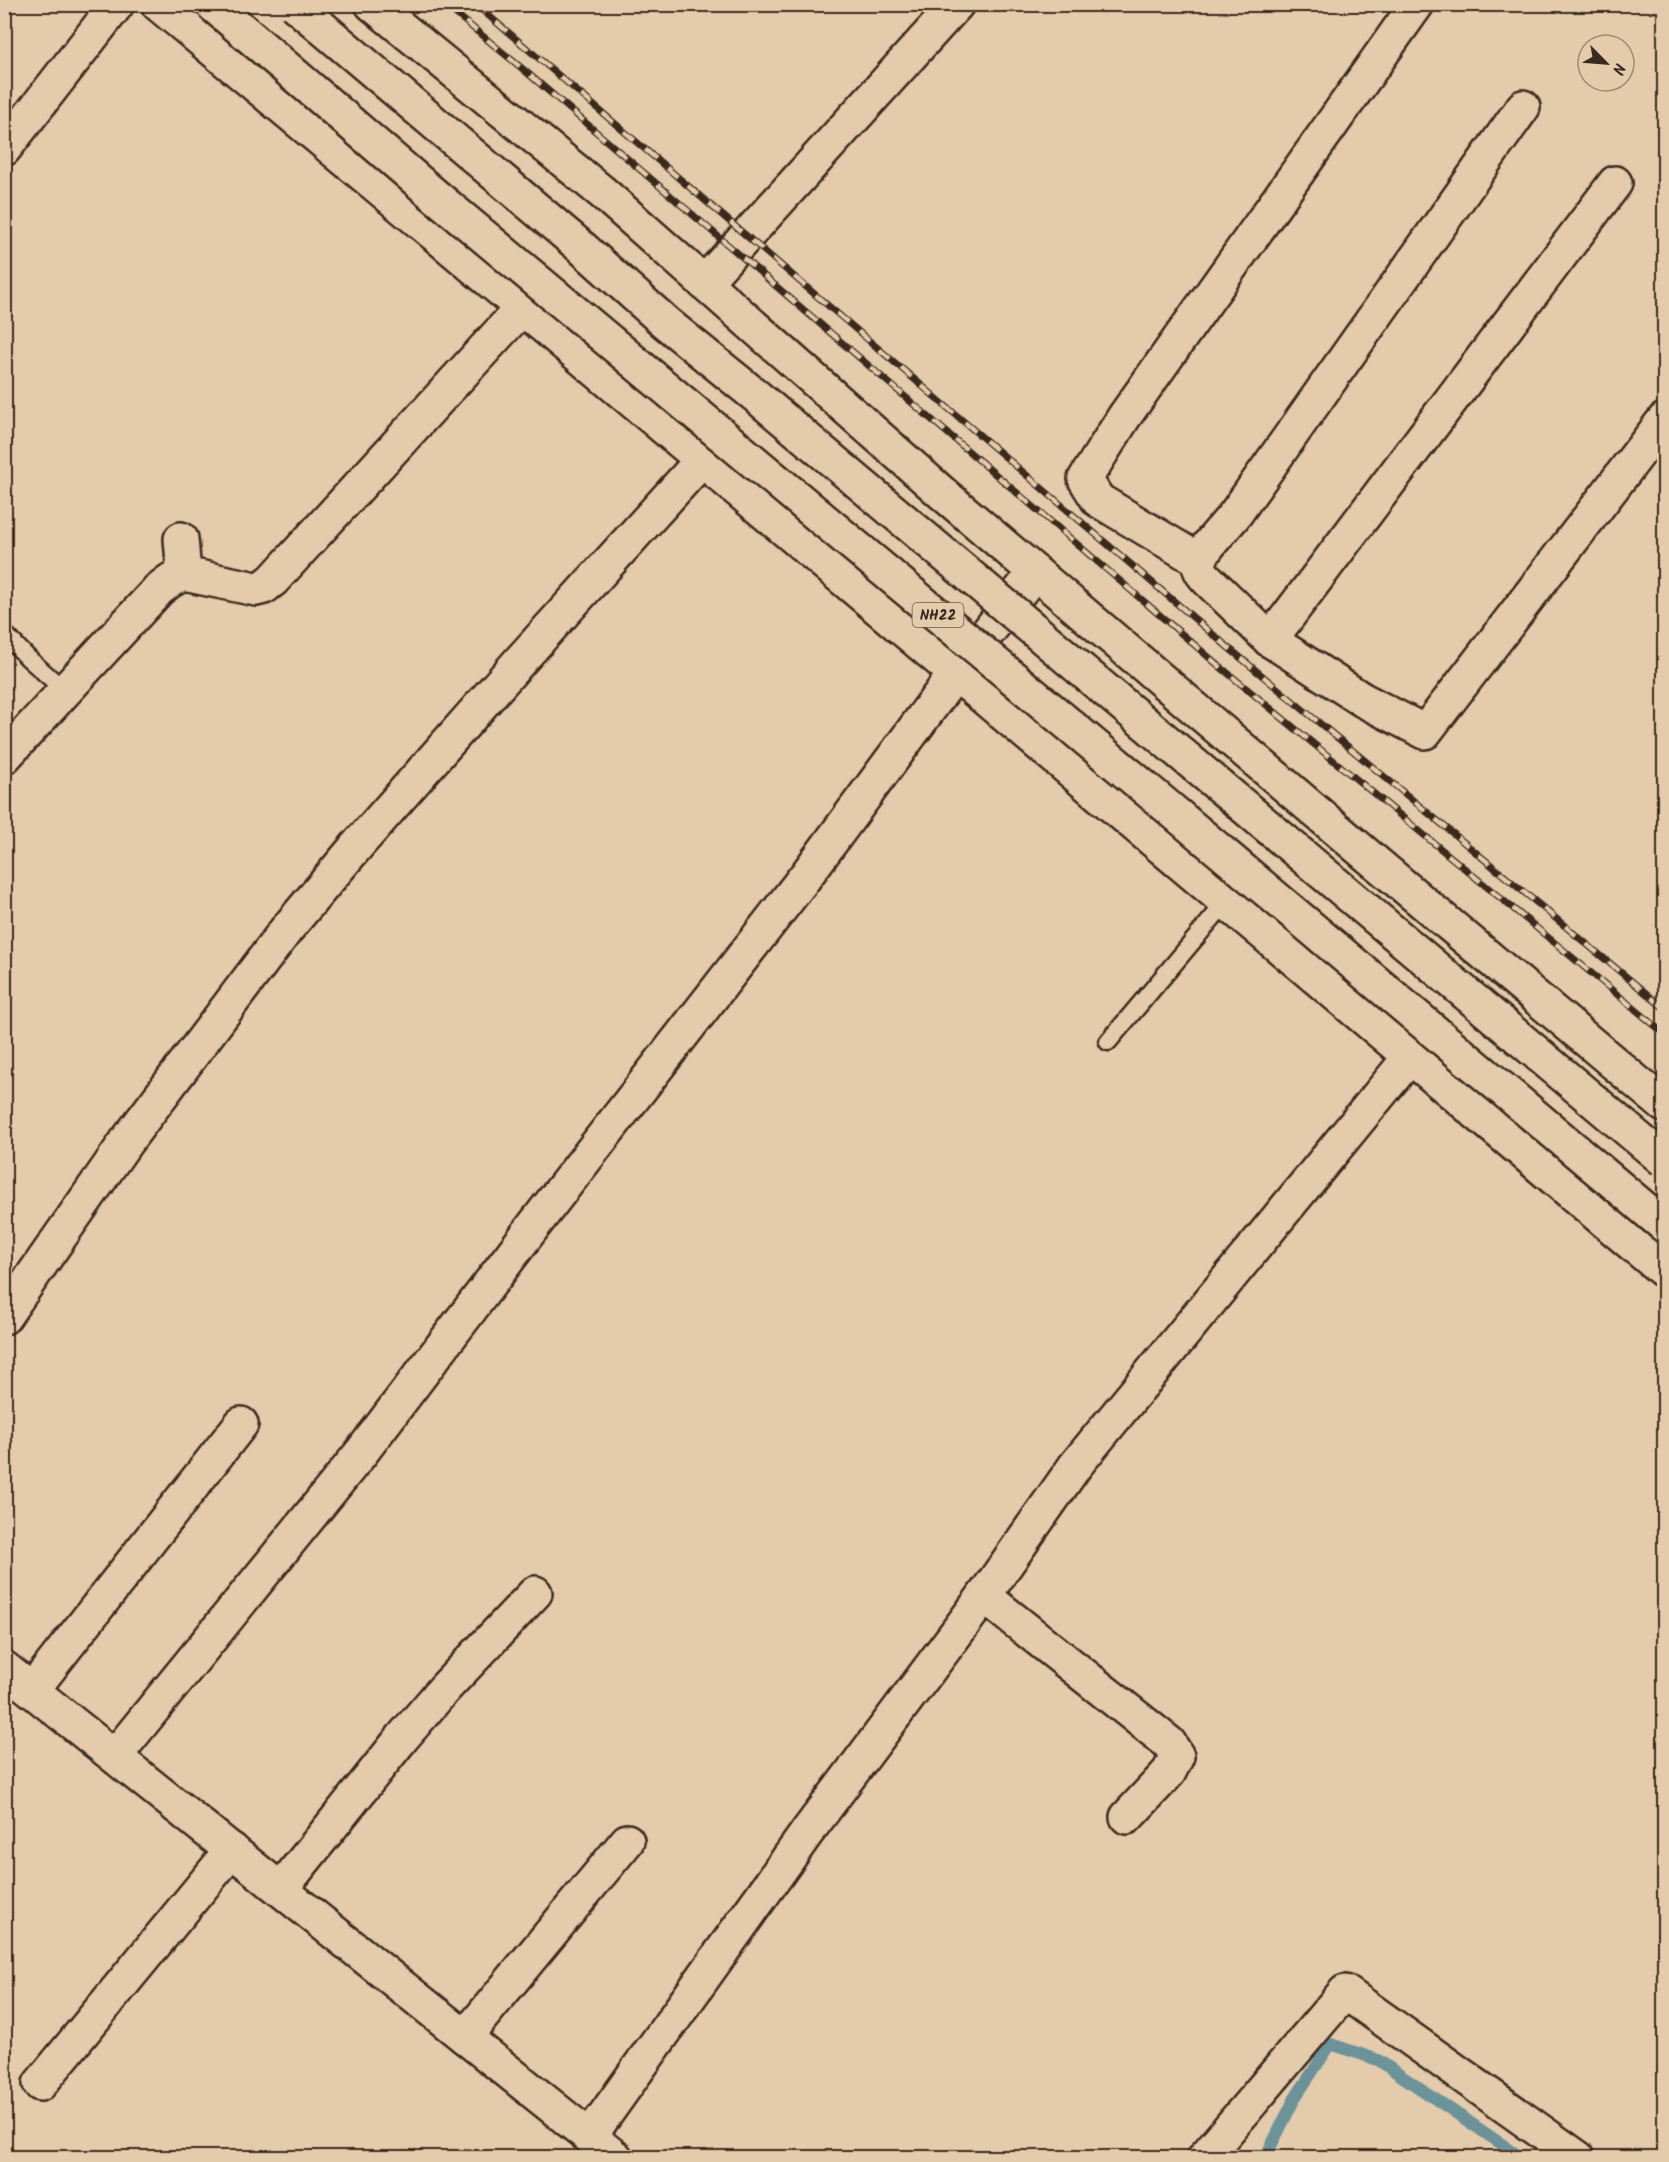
<svg xmlns="http://www.w3.org/2000/svg" width="1669" height="2162" font-family="Kalam,sans-serif">
<style>
.lines{fill:none;stroke-linecap:round;stroke-linejoin:round}
.stream{stroke:#6c939a;stroke-width:12}
.service-casing{stroke:#3b2a1e;stroke-width:21}
.minor-casing{stroke:#3b2a1e;stroke-width:38}
.tertiary-casing{stroke:#3b2a1e;stroke-width:38}
.service{stroke:#e3cbab;stroke-width:16}
.minor{stroke:#e3cbab;stroke-width:33}
.tertiary{stroke:#e3cbab;stroke-width:33}
.rail-casing{stroke:#3b2a1e;stroke-width:7}
.rail{stroke:#e3cbab;stroke-width:4.5;stroke-dasharray:14;stroke-linecap:butt}
.trunk-bridge-casing{stroke:#3b2a1e;stroke-width:38;stroke-linecap:butt}
.trunk-bridge{stroke:#e3cbab;stroke-width:33}
.labels{text-anchor:middle;stroke-width:4.5;stroke-linejoin:round;paint-order:stroke}
.shield{fill:#e3cbab;stroke:#6d5a48;stroke-width:1.5}
.shield-label{font-size:15px;font-weight:bold;fill:#3b2a1e}
</style>
<rect width="100%" height="100%" fill="#e3cbab"/>
<filter id="ink" filterUnits="userSpaceOnUse"><feTurbulence type="fractalNoise" baseFrequency=".0167" numOctaves="2"/><feDisplacementMap in="SourceGraphic" scale="12" xChannelSelector="R" yChannelSelector="G"/><feConvolveMatrix kernelMatrix="1 2 1 2 8 2 1 2 1" color-interpolation-filters="sRGB"/></filter>
<g filter="url(#ink)">
<g class="lines">
<polyline class="stream" points="1265,2158 1295,2098 1331,2044 1378,2060 1522,2158"/>
<g class="service-casing">
<g id="service">
<polyline points="4,633 28,658 65,691"/>
<polyline points="1108,1042 1226,902"/>
</g>
</g>
<g class="minor-casing">
<g id="minor">
<path d="M1523 107 1236 513C1228 524 1198 553 1199 564 1199 571 1205 577 1209 581L1270 640 1363 700 1425 732 1664 420"/>
<polyline points="4,149 117,4"/>
<polyline points="704,283 957,4"/>
<polyline points="181,539 184,574"/>
<polyline points="1200,561 1098,500 1085,479 1124,417 1417,4"/>
<polyline points="1270,640 1615,183"/>
<polyline points="4,757 159,589 171,580 184,574 256,589 264,587 273,580 522,308"/>
<polyline points="4,1317 126,1142 286,930 355,848 518,663 702,460"/>
<polyline points="984,1596 1169,1743 1177,1756 1169,1772 1127,1817"/>
<polyline points="4,1668 616,2158"/>
<polyline points="33,1689 241,1424"/>
<polyline points="115,1756 361,1453 535,1224 805,877 955,674 1035,572"/>
<polyline points="281,1889 402,1738 444,1689 535,1593"/>
<polyline points="465,2037 627,1841"/>
<polyline points="40,2084 232,1850"/>
<polyline points="590,2136 808,1831 984,1596 1075,1466 1410,1057"/>
<polyline points="1204,2158 1345,1992 1578,2158"/>
</g>
</g>
<g class="tertiary-casing">
<g id="tertiary">
<polyline points="158,4 426,227 1664,1271"/>
<polyline points="372,4 603,193 941,492 1368,856 1664,1105"/>
</g>
</g>
<use href="#service" class="service"/>
<use href="#minor" class="minor"/>
<use href="#tertiary" class="tertiary"/>
<g class="rail-casing">
<g id="rail">
<polyline points="444,4 524,70 1218,665 1664,1033"/>
<polyline points="475,4 1230,649 1664,1008"/>
</g>
</g>
<use href="#rail" class="rail"/>
<g class="trunk-bridge-casing">
<g id="trunk-bridge">
<polyline points="212,4 433,194 1163,803 1664,1225"/>
<polyline points="294,4 581,247 666,323 756,396 1664,1160"/>
</g>
</g>
<use href="#trunk-bridge" class="trunk-bridge"/>
</g>
</g>
<g class="labels">
<rect class="shield" x="912.5" y="603" width="51" height="24" rx="4.5"/>
<g class="shield-label">
<text x="938" y="620">NH22</text>
</g>
</g>
<rect width="1669" height="2162" fill="none" stroke="#e3cbab" stroke-width="24"/>
<rect x="12" y="12" width="1645" height="2138" fill="none" stroke="#3b2a1e" stroke-width="2" filter="url(#ink)"/>
<g transform="translate(1606 63) rotate(115)"><circle r="28" fill="#e3cbab" stroke="#a08b73" stroke-width="1.5"/>
<path d="M0-4.5L10 22L0 15L-10 22Z" fill="#3b2a1e"/>
<text y="-9" font-size="16" font-weight="bold" text-anchor="middle" fill="#3b2a1e">N</text>
</g>
</svg>
